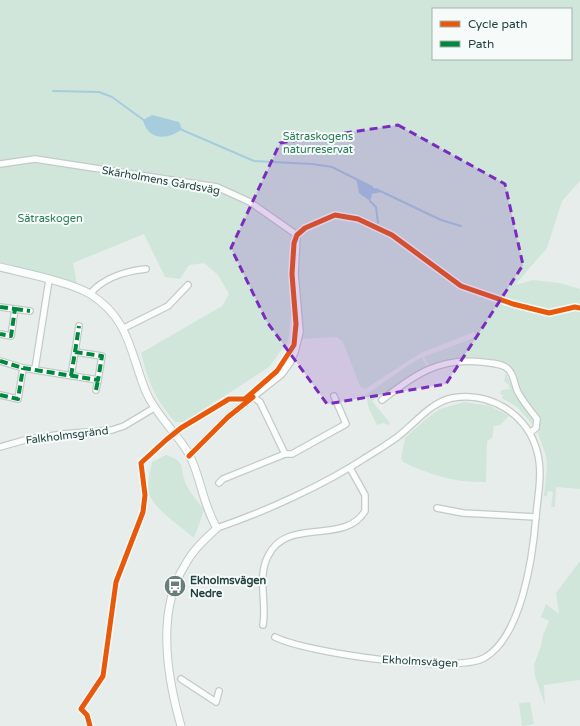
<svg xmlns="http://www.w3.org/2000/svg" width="580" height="726" font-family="'Varela Round',sans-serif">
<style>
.green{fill:#d0e6da;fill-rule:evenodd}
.water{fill:#a6ccdd}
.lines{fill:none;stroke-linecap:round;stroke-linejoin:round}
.stream{stroke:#a6ccdd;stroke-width:2}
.street-casing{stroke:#c4cac8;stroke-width:8}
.secondary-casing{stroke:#c2cac8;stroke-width:9}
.street{stroke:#fbfcfc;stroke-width:5.5}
.secondary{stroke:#fbfcfc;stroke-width:7}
.quiet{stroke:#00873e;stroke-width:4;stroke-dasharray:8 4;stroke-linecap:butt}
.cycleway-casing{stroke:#f6fbf9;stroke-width:8}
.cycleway{stroke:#e8590c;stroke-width:5}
.marked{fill:#7b2cbf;fill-opacity:0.2;stroke:#7b2cbf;stroke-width:3;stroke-dasharray:8 5;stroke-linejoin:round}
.labels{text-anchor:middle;stroke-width:4;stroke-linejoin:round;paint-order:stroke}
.park-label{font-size:11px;fill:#2a7c58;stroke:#f6fbf9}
.street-label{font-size:11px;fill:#22433f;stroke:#f6fbf9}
.poi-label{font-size:11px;font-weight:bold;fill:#22433f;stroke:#f6fbf9;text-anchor:start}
</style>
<rect width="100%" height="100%" fill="#e7edeb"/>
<g class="green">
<path d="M0 0H580V181L562 201 547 248 515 285 533 280 560 283 580 289V489L556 487 555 507H551L553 492 548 491 547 496H544L547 466 546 456 538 433 541 418C535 409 525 401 520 391 516 382 517 374 510 366 496 353 446 358 429 366L424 357 476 337 474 332 421 353 365 389 360 386 343 342 337 337 302 339V313L291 315 288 341 269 367 184 422H175C154 397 149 384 141 353L222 306 229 294 218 275 204 263 189 265 180 279 165 277 144 234 73 263 77 284 0 263ZM433 9H571V59H433Z"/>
<polygon points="422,357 427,367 413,374 390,391 382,393 372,401 390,423 389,425 383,423 377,425 369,409 366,395 404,368"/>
<polygon points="506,373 516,396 532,419 533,425 517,407 502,398 503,395 500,394 502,390 510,389 508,384 504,381"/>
<path d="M464 402 490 406 509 416 500 425 494 426 492 438 487 441 486 482C456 483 430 475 403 462L401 458 405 438 426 419 440 409Z"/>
<path d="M166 455C188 462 179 469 186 484 190 493 198 502 204 510L194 538C182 527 153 509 149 493 147 484 150 471 152 462Z"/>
<polygon points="580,561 580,680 544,685 545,706 535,676 534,665 541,646 543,635 549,621 541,617 546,604 559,614 556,593"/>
<polygon points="530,702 534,724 522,726 519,703"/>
</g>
<g class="water">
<path d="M152 115 179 122 182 129C168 140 148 141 143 120Z"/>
<polygon points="356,178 381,192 372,194 370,201 359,193"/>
</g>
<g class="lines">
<g class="stream">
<polyline points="53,91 99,92 112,97 145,121"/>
<polyline points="180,129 254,161 312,164 332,167 372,187"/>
<polyline points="376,189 441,220 461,226"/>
<polyline points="370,201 376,207 378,223"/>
</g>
<g class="street-casing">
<g id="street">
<polyline points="0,164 35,159 217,187 250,202 297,235 295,274 300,332 295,352 290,363 282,374 228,417 189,456"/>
<path d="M90 294C103 278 126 271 146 269"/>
<polyline points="0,307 15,309 11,336 0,334"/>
<polyline points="15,309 30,311"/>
<polyline points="124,328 168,306 188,285"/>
<polyline points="75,352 79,326"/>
<polyline points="0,361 23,368 98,380 102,356 75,352 71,376"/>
<polyline points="35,369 49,280"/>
<polyline points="96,390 98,380"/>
<polyline points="0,395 18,399 23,368"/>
<polyline points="253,397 260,402 285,454"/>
<path d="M382 400C414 375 439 357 482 362 490 363 502 363 508 369 515 375 514 387 519 394 524 403 531 411 537 419L536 428 531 432"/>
<polyline points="0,447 25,440 62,434 112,430 124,426 154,408"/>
<polyline points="219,483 223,479 285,454 292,454 346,424 334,396"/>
<polyline points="437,508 463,513 536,517"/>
<path d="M217 528C264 512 324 485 365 458 375 452 386 445 396 438 414 425 429 403 452 398 490 391 527 414 537 451 543 472 538 494 536 516 533 555 522 637 484 658 454 674 306 653 275 637"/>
<path d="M263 625C267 603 257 577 268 556 287 516 344 546 365 511V495L350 468"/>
<polyline points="181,679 216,702 219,691"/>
</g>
</g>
<g class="secondary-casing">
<path id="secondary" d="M0 267C24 273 70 282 90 294 130 319 130 353 146 392 156 415 176 432 189 454 201 477 203 506 217 528 205 539 193 550 185 565 156 611 167 677 181 726"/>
</g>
<use href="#street" class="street"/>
<use href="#secondary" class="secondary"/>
<g class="quiet">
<polyline points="0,307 15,309 11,336 0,334"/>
<polyline points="15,309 30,311"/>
<polyline points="75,352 79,326"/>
<polyline points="0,361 23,368 98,380 102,356 75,352 71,376"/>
<polyline points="96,390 98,380"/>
<polyline points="0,395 18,399 23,368"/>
</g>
<g class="cycleway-casing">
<g id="cycleway">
<polyline points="189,456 228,417 253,397"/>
<polyline points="90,726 87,715 81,709 103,676 116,582 143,512 145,495 141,463 166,440 181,428 229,399 245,399 277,371 294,345 296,324 292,274 294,243 297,235 305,228 335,215 358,219 392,235 461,286 513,304 549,313 575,307 580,308"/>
</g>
</g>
<use href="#cycleway" class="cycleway"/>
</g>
<path class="marked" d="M398 125 505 184 523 265 446 384 327 404 267 322 231 248 280 143Z"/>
<defs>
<g id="bus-disc" transform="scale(1.15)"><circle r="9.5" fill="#677e7b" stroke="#f6fbf9"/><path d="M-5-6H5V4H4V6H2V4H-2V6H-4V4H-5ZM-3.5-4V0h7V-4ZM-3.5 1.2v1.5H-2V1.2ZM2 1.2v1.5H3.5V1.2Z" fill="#fff"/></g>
</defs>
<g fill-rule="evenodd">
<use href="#bus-disc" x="175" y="586"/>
</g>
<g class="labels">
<g class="park-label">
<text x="318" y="140">Sätraskogens<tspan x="318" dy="13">naturreservat</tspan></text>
<text x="50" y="222">Sätraskogen</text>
</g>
<g class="street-label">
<text transform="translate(161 180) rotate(10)" y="4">Skärholmens Gårdsväg</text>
<text transform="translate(67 435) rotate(-7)" y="4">Falkholmsgränd</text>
<text transform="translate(420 661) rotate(3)" y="4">Ekholmsvägen</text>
</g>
<g class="poi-label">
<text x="190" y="584">Ekholmsvägen<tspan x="190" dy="13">Nedre</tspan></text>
</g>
</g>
<rect x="432" y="8" width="140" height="52" fill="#f6fbf9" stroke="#a1b1af"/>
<rect x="440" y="21" width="20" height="6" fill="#e8590c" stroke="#a1b1af"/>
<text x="468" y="28" font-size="12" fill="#22433f">Cycle path</text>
<rect x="440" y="41" width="20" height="6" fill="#00873e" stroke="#a1b1af"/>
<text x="468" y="48" font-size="12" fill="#22433f">Path</text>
</svg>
